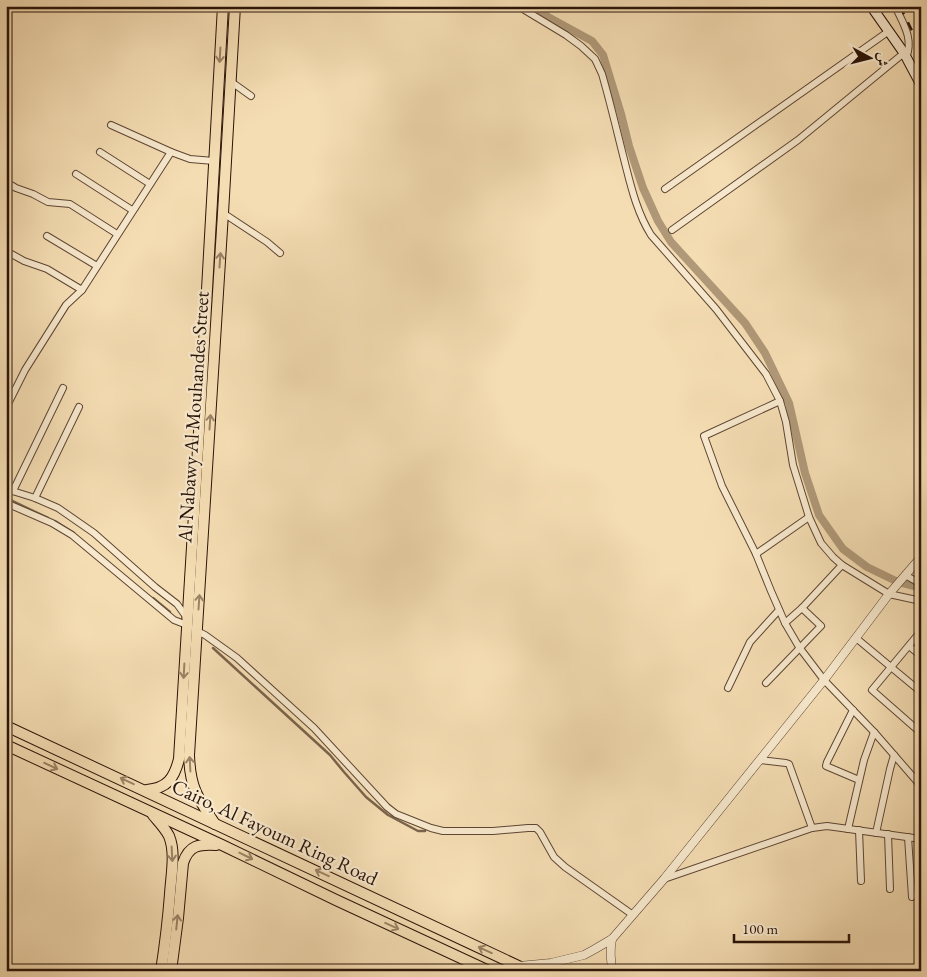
<svg xmlns="http://www.w3.org/2000/svg" width="927" height="977" font-family="'EB Garamond',Amiri,serif">
<style>
.lines{fill:none;stroke-linecap:round;stroke-linejoin:round}
.stream{stroke:#7a644c;stroke-width:2.5}
.canal{stroke:#b09979;stroke-width:8}
.minor-casing{stroke:#5d4633;stroke-width:8}
.tertiary-casing{stroke:#5d4633;stroke-width:9}
.secondary-casing{stroke:#2a1408;stroke-width:11}
.primary-casing{stroke:#2a1408;stroke-width:12}
.trunk-casing{stroke:#2a1408;stroke-width:12}
.minor{stroke:#f8e9ce;stroke-width:6}
.tertiary{stroke:#f8e9ce;stroke-width:8}
.secondary{stroke:#f8e9ce;stroke-width:9}
.primary{stroke:#f5ddb3;stroke-width:10}
.trunk{stroke:#f5ddb3;stroke-width:10}
.rail{stroke:#2a1408;stroke-width:2.5;stroke-dasharray:9 9;stroke-linecap:butt}
.oneway{stroke:#9a8366}
.labels{text-anchor:middle;stroke-width:4.5;stroke-linejoin:round;paint-order:stroke}
.street-label{font-size:20px;fill:#2a1408;stroke:#f8e9ce}
</style>
<rect width="100%" height="100%" fill="#f5ddb3"/>
<filter id="stains"><feTurbulence type="fractalNoise" baseFrequency=".004" numOctaves="4"/><feColorMatrix values="0 0 0 0 .2 0 0 0 0 .09 0 0 0 0 .02 0 0 0 .5 -.17"/></filter>
<radialGradient id="worn" r=".72"><stop offset=".6" stop-color="#630" stop-opacity="0"/><stop offset="1" stop-color="#630" stop-opacity=".3"/></radialGradient>
<g class="lines">
<g class="stream">
<polyline points="6,498 48,518"/>
<polyline points="55,521 74,533"/>
<polyline points="153,598 170,612"/>
<polyline points="213,648 330,755 344,772 366,797 388,815 418,831 425,831"/>
</g>
<polyline class="canal" points="534,6 548,17 592,41 603,55 621,114 629,146 643,188 658,221 671,242 745,323 765,353 789,403 805,473 819,515 843,549 867,567 898,582 921,588"/>
<g class="minor-casing">
<g id="minor">
<path d="M518 6 566 35 581 46 595 59 602 74C611 105 618 136 626 167 632 191 638 214 651 235L716 309 766 374 780 401 786 422 793 465 809 517 821 543 833 557 842 565 802 608 785 623 799 647 824 680 874 732 921 786"/>
<path d="M895 6C903 23 914 39 906 58"/>
<polyline points="230,81 251,96"/>
<polyline points="111,125 171,152"/>
<polyline points="100,152 150,184"/>
<polyline points="76,174 132,210"/>
<polyline points="6,182 16,188 33,194 48,202 70,204 117,234"/>
<polyline points="665,189 889,31"/>
<polyline points="223,213 267,242 280,253"/>
<polyline points="672,230 798,140 904,53"/>
<polyline points="47,236 97,266"/>
<polyline points="6,251 24,261 47,269 82,290"/>
<polyline points="780,401 704,436 722,486 756,554 771,591 785,623"/>
<polyline points="6,408 25,370 66,305 82,290 171,152 190,159 214,161"/>
<polyline points="6,489 35,498 58,508 94,533 155,587 177,604 185,615 187,625 174,620 72,535 52,523 6,503"/>
<polyline points="13,491 63,388"/>
<polyline points="35,498 79,407"/>
<polyline points="756,554 809,517"/>
<polyline points="842,565 889,594 921,601"/>
<polyline points="905,575 921,584"/>
<polyline points="197,631 205,635 237,658 314,728 387,807 396,814 431,828 443,831 493,831 528,828 536,828 540,832 554,857 565,867 633,915"/>
<polyline points="921,631 872,690 921,733"/>
<polyline points="856,638 921,692"/>
<polyline points="909,646 921,656"/>
<polyline points="766,683 821,626 802,608"/>
<polyline points="728,688 750,642 779,610"/>
<polyline points="853,710 827,762 826,766 859,780"/>
<polyline points="760,760 786,763 789,764 812,828"/>
<polyline points="848,829 864,760 874,732"/>
<polyline points="859,830 861,881"/>
<polyline points="876,833 890,769 894,755"/>
<polyline points="888,834 890,889"/>
<polyline points="908,837 912,897"/>
<polyline points="664,879 812,828 827,826 921,839"/>
</g>
</g>
<g class="tertiary-casing">
<g id="tertiary">
<path d="M612 939C610 950 610 960 613 971"/>
<polyline points="519,966 551,963 584,955 595,949 612,939 664,879 824,680 889,594 921,557"/>
</g>
</g>
<g class="secondary-casing">
<polyline id="secondary" points="871,6 904,53 921,85"/>
</g>
<g class="primary-casing">
<g id="primary">
<path d="M147 790C167 788 174 779 179 759L198 449 223 6"/>
<path d="M215 824C197 797 190 787 189 755L223 213 235 6"/>
</g>
</g>
<g class="trunk-casing">
<g id="trunk">
<polyline points="6,726 529,971"/>
<polyline points="6,745 222,845 336,900 489,971"/>
<path d="M153 815C158 821 165 828 169 836 176 853 171 876 170 894 168 920 165 945 161 971"/>
<path d="M171 971 178 918 183 863C189 845 199 844 216 845"/>
</g>
</g>
<use href="#minor" class="minor"/>
<use href="#tertiary" class="tertiary"/>
<use href="#secondary" class="secondary"/>
<use href="#primary" class="primary"/>
<use href="#trunk" class="trunk"/>
<polyline class="rail" points="900,6 921,49"/>
</g>
<defs><path id="oneway-shaft" d="M-6 0H5M1.5-3L5.5 0L1.5 3" fill="none" stroke-width="1.6" stroke-linecap="round" stroke-linejoin="round" transform="scale(1.25)"/></defs>
<g class="oneway">
<use href="#oneway-shaft" transform="translate(220 55) rotate(93)"/>
<use href="#oneway-shaft" transform="translate(220 260) rotate(-86)"/>
<use href="#oneway-shaft" transform="translate(210 422) rotate(-86)"/>
<use href="#oneway-shaft" transform="translate(199 602) rotate(-86)"/>
<use href="#oneway-shaft" transform="translate(184 671) rotate(93)"/>
<use href="#oneway-shaft" transform="translate(190 764) rotate(-93)"/>
<use href="#oneway-shaft" transform="translate(51 766) rotate(25)"/>
<use href="#oneway-shaft" transform="translate(127 781) rotate(-155)"/>
<use href="#oneway-shaft" transform="translate(172 854) rotate(87)"/>
<use href="#oneway-shaft" transform="translate(246 856) rotate(26)"/>
<use href="#oneway-shaft" transform="translate(322 873) rotate(-155)"/>
<use href="#oneway-shaft" transform="translate(177 922) rotate(-84)"/>
<use href="#oneway-shaft" transform="translate(392 926) rotate(25)"/>
<use href="#oneway-shaft" transform="translate(485 950) rotate(-155)"/>
</g>
<g class="labels">
<g class="street-label">
<text transform="translate(193 417) rotate(-86)" y="7">Al Nabawy Al Mouhandes Street</text>
<text transform="translate(275 832) rotate(25)" y="7">Cairo, Al Fayoum Ring Road</text>
</g>
</g>
<rect width="927" height="977" fill="none" stroke="#f5ddb3" stroke-width="25"/>
<rect x="8" y="8" width="912" height="962" fill="none" stroke="#2a1408" stroke-width="2.5"/>
<rect x="12" y="12" width="902" height="952" fill="none" stroke="#2a1408"/>
<g transform="translate(870 58) rotate(97)" stroke="#f8e9ce" stroke-width="4" paint-order="stroke">
<path d="M0-4L9 19L0 12L-9 19Z" fill="#2a1408"/>
<text y="-8" font-size="14" font-weight="bold" text-anchor="middle" fill="#2a1408">ش</text>
</g>
<path d="M734 934v8h115v-8" fill="none" stroke="#2a1408" stroke-width="2.5"/>
<text x="742" y="934" font-size="15" fill="#2a1408" stroke="#f8e9ce" stroke-width="4" paint-order="stroke">100 m</text>
<rect width="100%" height="100%" filter="url(#stains)"/>
<rect width="100%" height="100%" fill="url(#worn)"/>
</svg>
